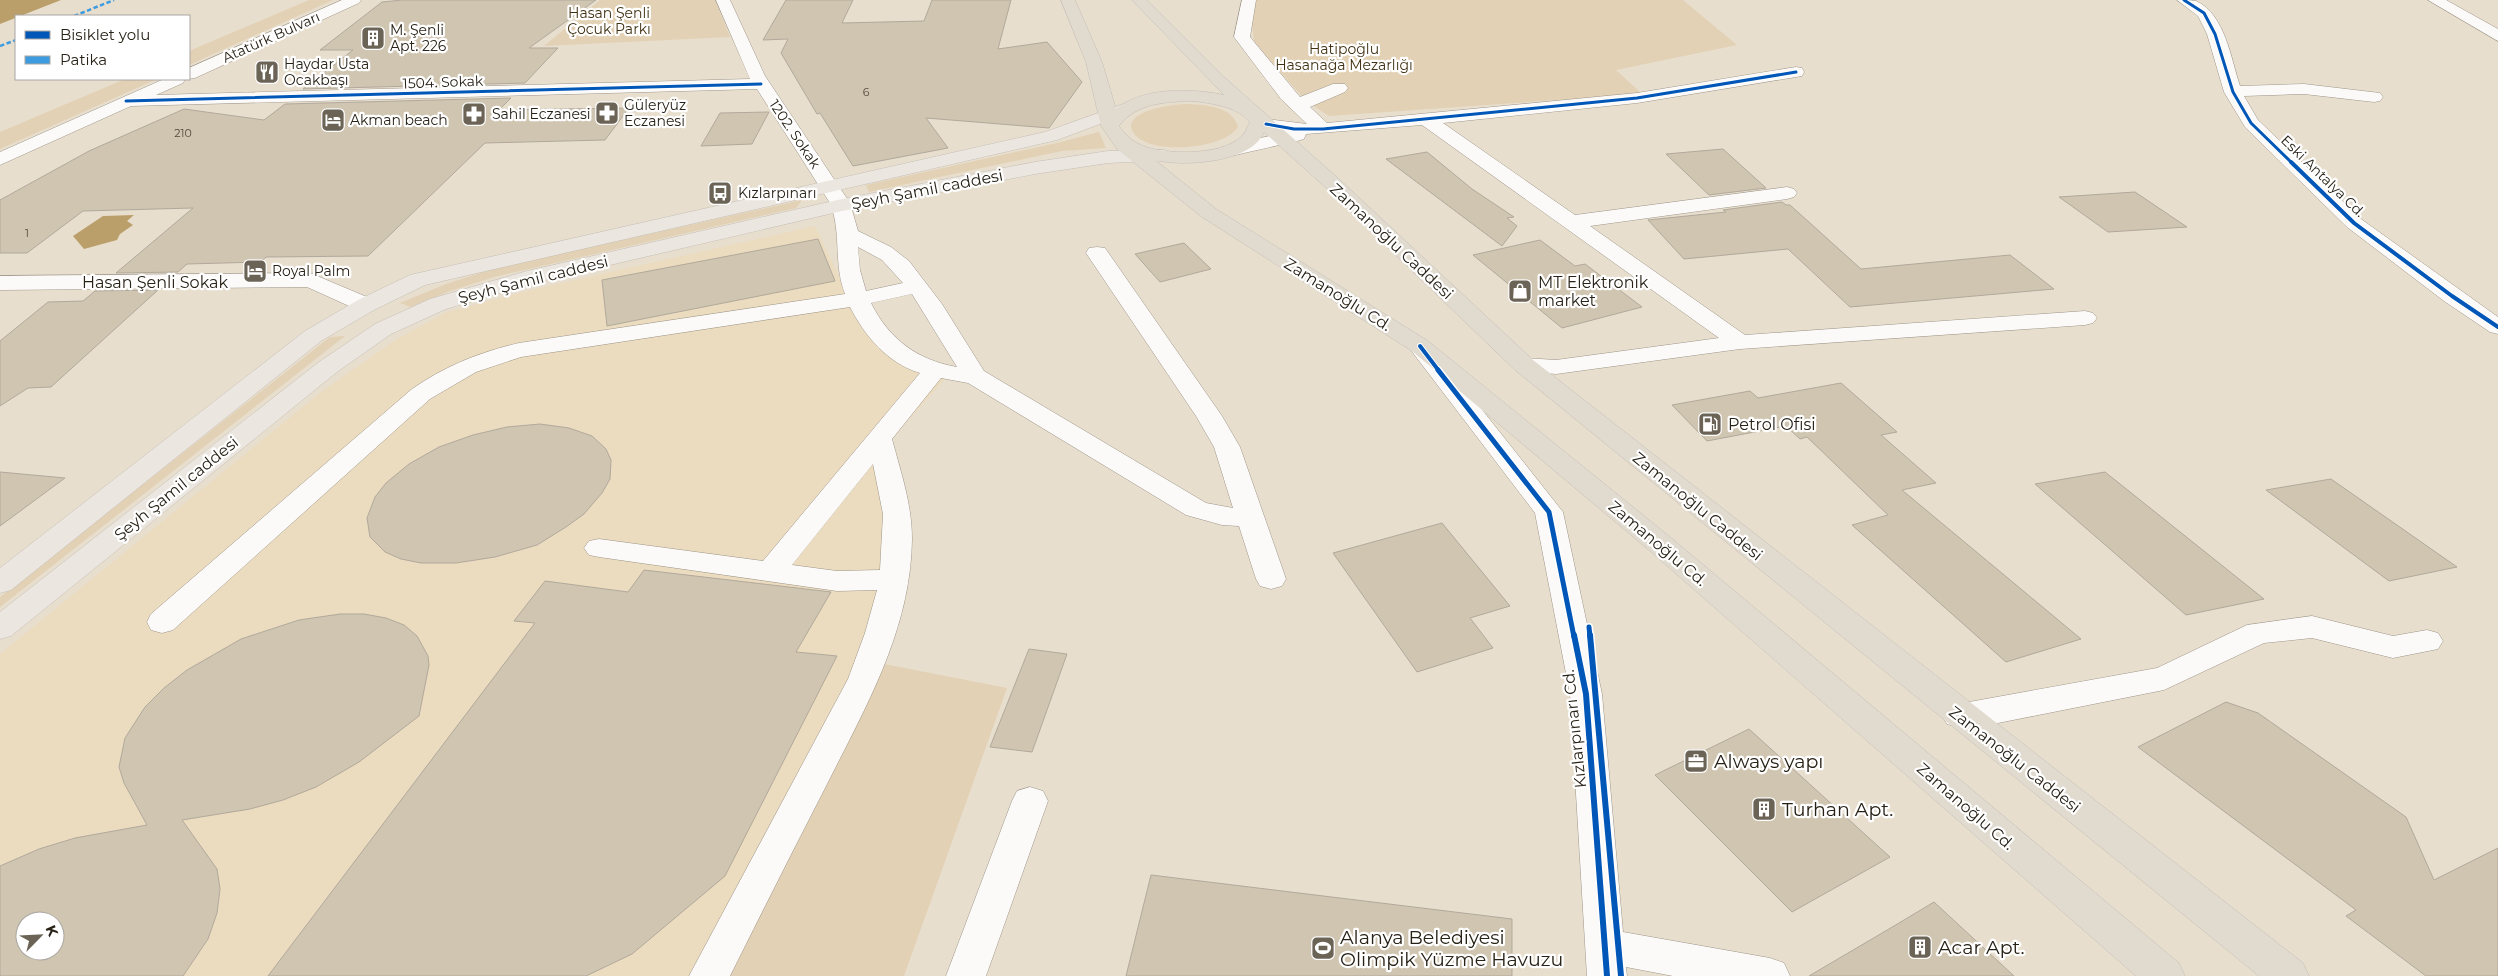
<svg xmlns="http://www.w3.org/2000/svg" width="2498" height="976" font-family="Montserrat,sans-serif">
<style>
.built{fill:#ebdbbf;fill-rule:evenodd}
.green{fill:#e2d1b4}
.water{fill:#bb9f6a}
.building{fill:#d0c5b0;stroke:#b1a99c;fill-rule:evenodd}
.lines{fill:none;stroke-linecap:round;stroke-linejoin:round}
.minor-casing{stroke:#9d968a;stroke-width:1}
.major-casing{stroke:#c4beb6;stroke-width:1}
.highway-casing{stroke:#c4beb6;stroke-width:1}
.minor{fill:#fcfaf8;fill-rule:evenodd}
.major{fill:#ebe7e0;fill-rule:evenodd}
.highway{fill:#e0dacf;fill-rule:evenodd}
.quiet{stroke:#3d9bdf;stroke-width:2.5;stroke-dasharray:4.5 2.5;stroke-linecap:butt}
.cycleway-far3-casing{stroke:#fff;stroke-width:5}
.cycleway-far2-casing{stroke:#fff;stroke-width:6}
.cycleway-far1-casing{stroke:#fff;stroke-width:8}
.cycleway-casing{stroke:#fff;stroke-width:9}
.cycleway-far3{stroke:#0057b8;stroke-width:3}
.cycleway-far2{stroke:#0057b8;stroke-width:4}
.cycleway-far1{stroke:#0057b8;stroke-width:5}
.cycleway{stroke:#0057b8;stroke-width:6}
.labels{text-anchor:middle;stroke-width:4.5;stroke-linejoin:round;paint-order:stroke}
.far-number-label{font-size:11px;fill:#524a3c}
.far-park-label{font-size:14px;fill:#413112;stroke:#fff}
.far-poi-label{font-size:14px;fill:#282116;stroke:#fff;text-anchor:start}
.far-street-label{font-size:14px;fill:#282116;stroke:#fff}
.street-label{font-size:16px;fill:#282116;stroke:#fff}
.poi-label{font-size:16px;fill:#282116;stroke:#fff;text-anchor:start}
.near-poi-label{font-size:19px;fill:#282116;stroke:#fff;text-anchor:start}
</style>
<rect width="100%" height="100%" fill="#e8dece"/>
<path class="built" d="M815 226 864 328 901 358 945 379 888 443 882 618 697 976H0V654L321 392 397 339 447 312 531 290ZM25 921H55V951H25Z"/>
<g class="green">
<polygon points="309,0 333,0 189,65 189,51"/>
<polygon points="600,0 715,0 730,37 544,46"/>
<polygon points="1256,0 1683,0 1737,45 1616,70 1642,94 1329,116 1306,101 1254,42 1252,23"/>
<polygon points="125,79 157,79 0,149 0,132"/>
<path d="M1187 104C1205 105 1233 106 1238 127 1224 150 1147 156 1133 132 1121 110 1176 104 1187 104Z"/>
<polygon points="1099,132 1106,148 1062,151 869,192 866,185 1057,143"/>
<polygon points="802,200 796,208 494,277 450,291 411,307 400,303 446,284 496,268"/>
<polygon points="345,336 0,607 0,597 330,337"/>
<polygon points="884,664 1007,688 904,976 726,976"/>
</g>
<g class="water">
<polygon points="0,0 61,0 0,24"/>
<polygon points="134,215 127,221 133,225 120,234 117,240 84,249 73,236 103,216"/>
</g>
<g class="building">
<polygon points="402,0 596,0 529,48 558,48 525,83 303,89 353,50 320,50 382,2"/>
<polygon points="786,0 853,0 842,23 924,21 932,0 1011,0 998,49 1047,42 1082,82 1049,128 926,118 948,148 853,166 820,113 817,114 781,53 788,39 763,40"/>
<polygon points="511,98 499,110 629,108 605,140 485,143 368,256 266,257 261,262 187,264 178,272 116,273 193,208 83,211 27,253 0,253 0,200 89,151 184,109 264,120 285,104"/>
<polygon points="769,112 752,144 701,146 720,113"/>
<polygon points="1723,149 1766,188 1709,195 1666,154"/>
<polygon points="1427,152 1472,189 1514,217 1507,218 1517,226 1502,246 1386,159"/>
<polygon points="2135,192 2187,227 2108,232 2059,197"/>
<polygon points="1782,202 1786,205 1790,205 1861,269 2010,255 2054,289 1850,307 1788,249 1684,259 1648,220 1726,212 1723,210"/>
<polygon points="818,239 835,281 607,326 602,280"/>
<polygon points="1540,240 1575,266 1585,264 1642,307 1562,328 1473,255"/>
<polygon points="1184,243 1211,269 1160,282 1135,254"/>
<polygon points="158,290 51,387 28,388 0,406 0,341 48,302 83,301 95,291"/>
<polygon points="1841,383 1897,432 1881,435 1936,483 1902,490 2081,639 2006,662 1852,525 1888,515 1807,437 1800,439 1786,426 1707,441 1672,405 1750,391 1758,398"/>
<polygon points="540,424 569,428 592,436 606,449 611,460 610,479 602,493 584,514 566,527 537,545 495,557 456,563 421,563 401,559 385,552 370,537 367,518 375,497 386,483 409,464 439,447 473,435 507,427"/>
<polygon points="0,472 65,478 0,526"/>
<polygon points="2105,472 2264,599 2186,615 2035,484"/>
<polygon points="2331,479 2457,567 2389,581 2266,490"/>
<polygon points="1442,523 1510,606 1470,618 1493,648 1417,672 1333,553"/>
<polygon points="644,570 831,592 796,652 837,656 725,876 632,954 586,976 268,976 535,623 514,621 545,581 628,592"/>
<path d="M340 614H364L386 618 404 625 417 636 428 656 429 665 419 716 359 762 316 787 283 800 250 809 182 820 217 869 220 889 217 913 208 939 183 976H0V866L39 849 75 838 147 825 124 783 119 767 125 738 145 707 164 688 187 670 241 639 299 620ZM25 921H55V951H25Z"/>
<polygon points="1029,649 1067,654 1032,752 990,747"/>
<polygon points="2226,702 2258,713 2406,817 2434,880 2498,848 2498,976 2426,976 2346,916 2356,910 2138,747"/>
<polygon points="1749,729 1890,857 1792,912 1655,775"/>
<polygon points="1151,875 1512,919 1512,976 1126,976"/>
<polygon points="1934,902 2014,976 1809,976 1894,926"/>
</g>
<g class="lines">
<g class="minor-casing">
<g id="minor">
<polygon points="342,0 361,0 359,3 195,78 188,79 189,68"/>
<path d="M716 0H730L765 76 850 203 858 231 891 247 909 261 942 304 984 371 1206 503 1233 508 1214 447 1196 416 1086 253 1089 248 1097 247 1105 248 1222 416 1240 447 1286 579 1282 586 1271 589 1260 586 1256 579 1239 526 1222 525 1186 515 968 383 941 378 892 439C901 473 912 504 912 539 911 631 864 710 824 790 792 852 761 914 730 976H689L848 679 865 633 877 590 837 591 599 557 589 555 584 548 589 541 599 539 763 561 920 373C887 363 865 336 850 307L521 357 476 372 430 399 173 630 162 633 151 630 147 622 151 614 412 389C445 366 480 352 519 343L845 294C833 264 842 232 830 203L757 89 131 106 0 165V152L164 79H185L183 83 156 95 750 79ZM858 247 882 260 903 283 866 291 860 270ZM912 294 957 367C917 360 889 339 871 303ZM873 464 883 514 880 570 837 571 792 565Z"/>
<polygon points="1242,0 1256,0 1250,37 1300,97 1333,84 1345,84 1348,88 1345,92 1310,107 1327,123 1637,93 1796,67 1802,68 1804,72 1802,76 1796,77 1637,103 1443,123 1575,215 1787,187 1794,189 1797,193 1794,197 1787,199 1590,226 1745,335 2085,311 2093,313 2097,318 2093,323 2085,325 1740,349 1556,374 1515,370 1512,365 1515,360 1524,358 1556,360 1719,338 1422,125 1306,134 1304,139 1297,141 1235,155 1228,153 1226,149 1228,145 1283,133 1260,128 1257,124 1260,120 1266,119 1307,124 1281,99 1234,37"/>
<path d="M2177 0C2182 0 2191 0 2196 1 2225 14 2231 59 2240 86L2304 84 2380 93 2383 97 2380 101 2374 102 2304 94 2244 96 2258 120 2361 219 2498 317V334L2490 332 2444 301 2347 227 2245 127 2224 92 2207 34 2198 16Z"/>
<polygon points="2428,0 2446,0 2498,29 2498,41"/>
<polygon points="310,273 374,300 377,305 374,310 366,312 358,310 307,287 0,290 0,276"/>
<polygon points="1422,342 1430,344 1563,512 1602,694 1623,932 1770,958 1784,963 1790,976 1673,976 1626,967 1627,976 1587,976 1570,694 1535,513 1410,349 1414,344"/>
<polygon points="2312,616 2393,636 2427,630 2438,633 2443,641 2438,649 2393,658 2312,638 2264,643 2164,690 1998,723 1959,727 1947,724 1942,715 1947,706 2157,668 2247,625"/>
<polygon points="1030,787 1043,791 1048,801 986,976 946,976 1012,801 1017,791"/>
</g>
</g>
<g class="major-casing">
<g id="major">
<polygon points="1129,102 1135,103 1138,107 1135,111 1057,140 425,285 374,310 321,341 11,590 0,593 0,568 305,331 358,300 410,275 1045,132"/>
<polygon points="1164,150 1171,152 1173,156 1171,160 1108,163 1035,174 842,211 541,281 446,309 391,334 337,372 11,636 0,639 0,612 319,362 375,324 430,299 527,271 842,199 1035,162 1108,151"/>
</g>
</g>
<g class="highway-casing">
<path id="highway" d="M1061 0H1075L1102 62 1116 109C1143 87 1191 88 1224 95L1132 0H1147L1224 77 1339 179 1533 360 2303 963 2309 976H2259L1515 370 1325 187 1264 132C1252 163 1183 167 1155 160L1216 209 1428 341 1670 537 2179 963 2185 976H2136L1650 551 1412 351 1202 217 1117 149 1101 126 1086 62ZM1194 101C1214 104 1235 106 1250 122 1248 125 1247 129 1245 132 1230 156 1170 155 1146 147 1134 143 1126 136 1119 126 1137 102 1167 102 1194 101Z"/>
</g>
<use href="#minor" class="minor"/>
<use href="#major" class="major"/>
<use href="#highway" class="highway"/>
<g class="quiet">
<polyline points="74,16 114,0"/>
<polyline points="0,46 16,40"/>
</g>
<g class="cycleway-far3-casing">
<g id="cycleway-far3">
<polyline points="2184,0 2204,13 2215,34 2233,92 2251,123 2292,163"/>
<polyline points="126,101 761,84"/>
<polyline points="1266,124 1294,129 1323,129 1637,98 1796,72"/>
</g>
</g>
<g class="cycleway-far2-casing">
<g id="cycleway-far2">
<polyline points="2291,162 2354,223 2452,296 2498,327"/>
<polyline points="1420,346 1439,371"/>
</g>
</g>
<g class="cycleway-far1-casing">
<g id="cycleway-far1">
<polyline points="1438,370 1549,512 1574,637"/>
<polyline points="1589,627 1590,637"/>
</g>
</g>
<g class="cycleway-casing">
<g id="cycleway">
<polyline points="1574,635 1586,694 1607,976"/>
<polyline points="1590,635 1621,976"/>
</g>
</g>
<use href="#cycleway-far3" class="cycleway-far3"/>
<use href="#cycleway-far2" class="cycleway-far2"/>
<use href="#cycleway-far1" class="cycleway-far1"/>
<use href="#cycleway" class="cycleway"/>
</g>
<defs>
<g id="building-square" transform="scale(1.25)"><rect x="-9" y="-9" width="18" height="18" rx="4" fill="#6b6356" stroke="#fff"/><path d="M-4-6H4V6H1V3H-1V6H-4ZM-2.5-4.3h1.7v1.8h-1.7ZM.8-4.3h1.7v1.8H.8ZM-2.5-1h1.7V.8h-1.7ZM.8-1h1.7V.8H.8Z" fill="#fff"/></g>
<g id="restaurant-square" transform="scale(1.25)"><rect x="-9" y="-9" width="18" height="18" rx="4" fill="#6b6356" stroke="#fff"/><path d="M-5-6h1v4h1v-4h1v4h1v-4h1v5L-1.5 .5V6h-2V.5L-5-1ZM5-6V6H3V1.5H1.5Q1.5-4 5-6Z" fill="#fff"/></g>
<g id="pharmacy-square" transform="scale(1.25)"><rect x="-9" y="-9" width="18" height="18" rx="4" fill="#6b6356" stroke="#fff"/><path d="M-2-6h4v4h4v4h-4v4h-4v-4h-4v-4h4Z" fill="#fff"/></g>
<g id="hotel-square" transform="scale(1.25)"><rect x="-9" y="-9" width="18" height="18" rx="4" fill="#6b6356" stroke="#fff"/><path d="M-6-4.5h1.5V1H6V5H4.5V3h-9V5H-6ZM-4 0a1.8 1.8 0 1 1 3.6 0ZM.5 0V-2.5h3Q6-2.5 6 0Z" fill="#fff"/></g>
<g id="bus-square" transform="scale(1.25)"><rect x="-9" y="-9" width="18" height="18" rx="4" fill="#6b6356" stroke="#fff"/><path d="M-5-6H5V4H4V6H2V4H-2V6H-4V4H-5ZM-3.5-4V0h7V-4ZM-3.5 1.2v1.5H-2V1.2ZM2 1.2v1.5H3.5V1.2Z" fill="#fff"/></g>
<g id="shop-square" transform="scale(1.25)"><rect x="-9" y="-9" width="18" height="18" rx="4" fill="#6b6356" stroke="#fff"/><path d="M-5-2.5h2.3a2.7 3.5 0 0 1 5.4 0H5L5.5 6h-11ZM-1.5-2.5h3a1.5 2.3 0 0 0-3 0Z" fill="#fff"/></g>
<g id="fuel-square" transform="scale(1.25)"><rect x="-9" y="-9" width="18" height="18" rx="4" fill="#6b6356" stroke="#fff"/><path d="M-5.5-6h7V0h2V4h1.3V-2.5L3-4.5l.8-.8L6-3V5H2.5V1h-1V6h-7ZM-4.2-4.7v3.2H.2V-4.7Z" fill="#fff"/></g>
<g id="office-square" transform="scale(1.25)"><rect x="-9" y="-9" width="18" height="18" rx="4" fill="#6b6356" stroke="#fff"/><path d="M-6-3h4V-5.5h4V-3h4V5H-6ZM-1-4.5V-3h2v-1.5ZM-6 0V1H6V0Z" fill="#fff"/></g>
<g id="stadium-square" transform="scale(1.25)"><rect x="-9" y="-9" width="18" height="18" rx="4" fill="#6b6356" stroke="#fff"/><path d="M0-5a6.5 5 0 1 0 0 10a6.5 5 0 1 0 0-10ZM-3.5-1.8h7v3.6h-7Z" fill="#fff"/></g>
</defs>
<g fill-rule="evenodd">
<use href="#building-square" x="373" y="38"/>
<use href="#restaurant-square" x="267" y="72"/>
<use href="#pharmacy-square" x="607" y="113"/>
<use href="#pharmacy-square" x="474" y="114"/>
<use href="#hotel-square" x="333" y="120"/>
<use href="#bus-square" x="720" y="193"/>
<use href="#hotel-square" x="255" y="271"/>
<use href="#shop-square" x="1520" y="291"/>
<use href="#fuel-square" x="1710" y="424"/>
<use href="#office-square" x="1696" y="761"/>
<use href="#building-square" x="1764" y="809"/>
<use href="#building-square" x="1920" y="947"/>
<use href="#stadium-square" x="1323" y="948"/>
</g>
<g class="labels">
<g class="far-number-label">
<text x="866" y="96">6</text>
<text x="183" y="137">210</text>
<text x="27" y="237">1</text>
</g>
<g class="far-park-label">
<text x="609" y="18">Hasan Şenli<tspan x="609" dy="16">Çocuk Parkı</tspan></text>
<text x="1344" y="54">Hatipoğlu<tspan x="1344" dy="16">Hasanağa Mezarlığı</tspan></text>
</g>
<g class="far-poi-label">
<text x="390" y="35">M. Şenli<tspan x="390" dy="16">Apt. 226</tspan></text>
<text x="284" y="69">Haydar Usta<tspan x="284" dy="16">Ocakbaşı</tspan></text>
<text x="624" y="110">Güleryüz<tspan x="624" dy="16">Eczanesi</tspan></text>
<text x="492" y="119">Sahil Eczanesi</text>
<text x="350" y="125">Akman beach</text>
<text x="738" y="198">Kızlarpınarı</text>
<text x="272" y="276">Royal Palm</text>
</g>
<g class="far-street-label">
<text transform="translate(271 37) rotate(-24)" y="5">Atatürk Bulvarı</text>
<text transform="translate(443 82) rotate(-2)" y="5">1504. Sokak</text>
<text transform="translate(795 134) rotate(56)" y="5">1202. Sokak</text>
<text transform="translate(2323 176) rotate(44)" y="5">Eski Antalya Cd.</text>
</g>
<g class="street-label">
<text transform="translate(927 189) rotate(-11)" y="6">Şeyh Şamil caddesi</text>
<text transform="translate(1392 241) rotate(43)" y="6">Zamanoğlu Caddesi</text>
<text transform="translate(533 279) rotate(-14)" y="6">Şeyh Şamil caddesi</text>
<text x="155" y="288">Hasan Şenli Sokak</text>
<text transform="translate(1338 294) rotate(32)" y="6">Zamanoğlu Cd.</text>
<text transform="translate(176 488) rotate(-39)" y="6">Şeyh Şamil caddesi</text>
<text transform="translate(1698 506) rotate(39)" y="6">Zamanoğlu Caddesi</text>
<text transform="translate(1658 543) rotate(40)" y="6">Zamanoğlu Cd.</text>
<text transform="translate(1574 729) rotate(-96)" y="6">Kızlarpınarı Cd.</text>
<text transform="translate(2015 759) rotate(38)" y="6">Zamanoğlu Caddesi</text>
<text transform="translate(1966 806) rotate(41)" y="6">Zamanoğlu Cd.</text>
</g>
<g class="poi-label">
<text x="1538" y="288">MT Elektronik<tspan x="1538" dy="18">market</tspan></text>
<text x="1728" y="430">Petrol Ofisi</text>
</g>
<g class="near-poi-label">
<text x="1714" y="768">Always yapı</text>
<text x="1782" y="816">Turhan Apt.</text>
<text x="1340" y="944">Alanya Belediyesi<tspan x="1340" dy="22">Olimpik Yüzme Havuzu</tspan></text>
<text x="1938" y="954">Acar Apt.</text>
</g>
</g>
<rect x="15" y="15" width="175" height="65" fill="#ffffff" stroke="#a9a6a2"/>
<rect x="25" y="31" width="25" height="8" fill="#0057b8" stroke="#a9a6a2"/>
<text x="60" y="40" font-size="15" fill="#282116">Bisiklet yolu</text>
<rect x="25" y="56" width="25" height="8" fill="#3d9bdf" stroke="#a9a6a2"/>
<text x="60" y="65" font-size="15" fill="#282116">Patika</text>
<g transform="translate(40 936) rotate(66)"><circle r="24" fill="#ffffff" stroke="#a9a6a2"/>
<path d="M0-4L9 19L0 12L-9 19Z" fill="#6b6356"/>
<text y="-8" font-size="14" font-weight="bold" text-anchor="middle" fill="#282116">K</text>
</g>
</svg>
